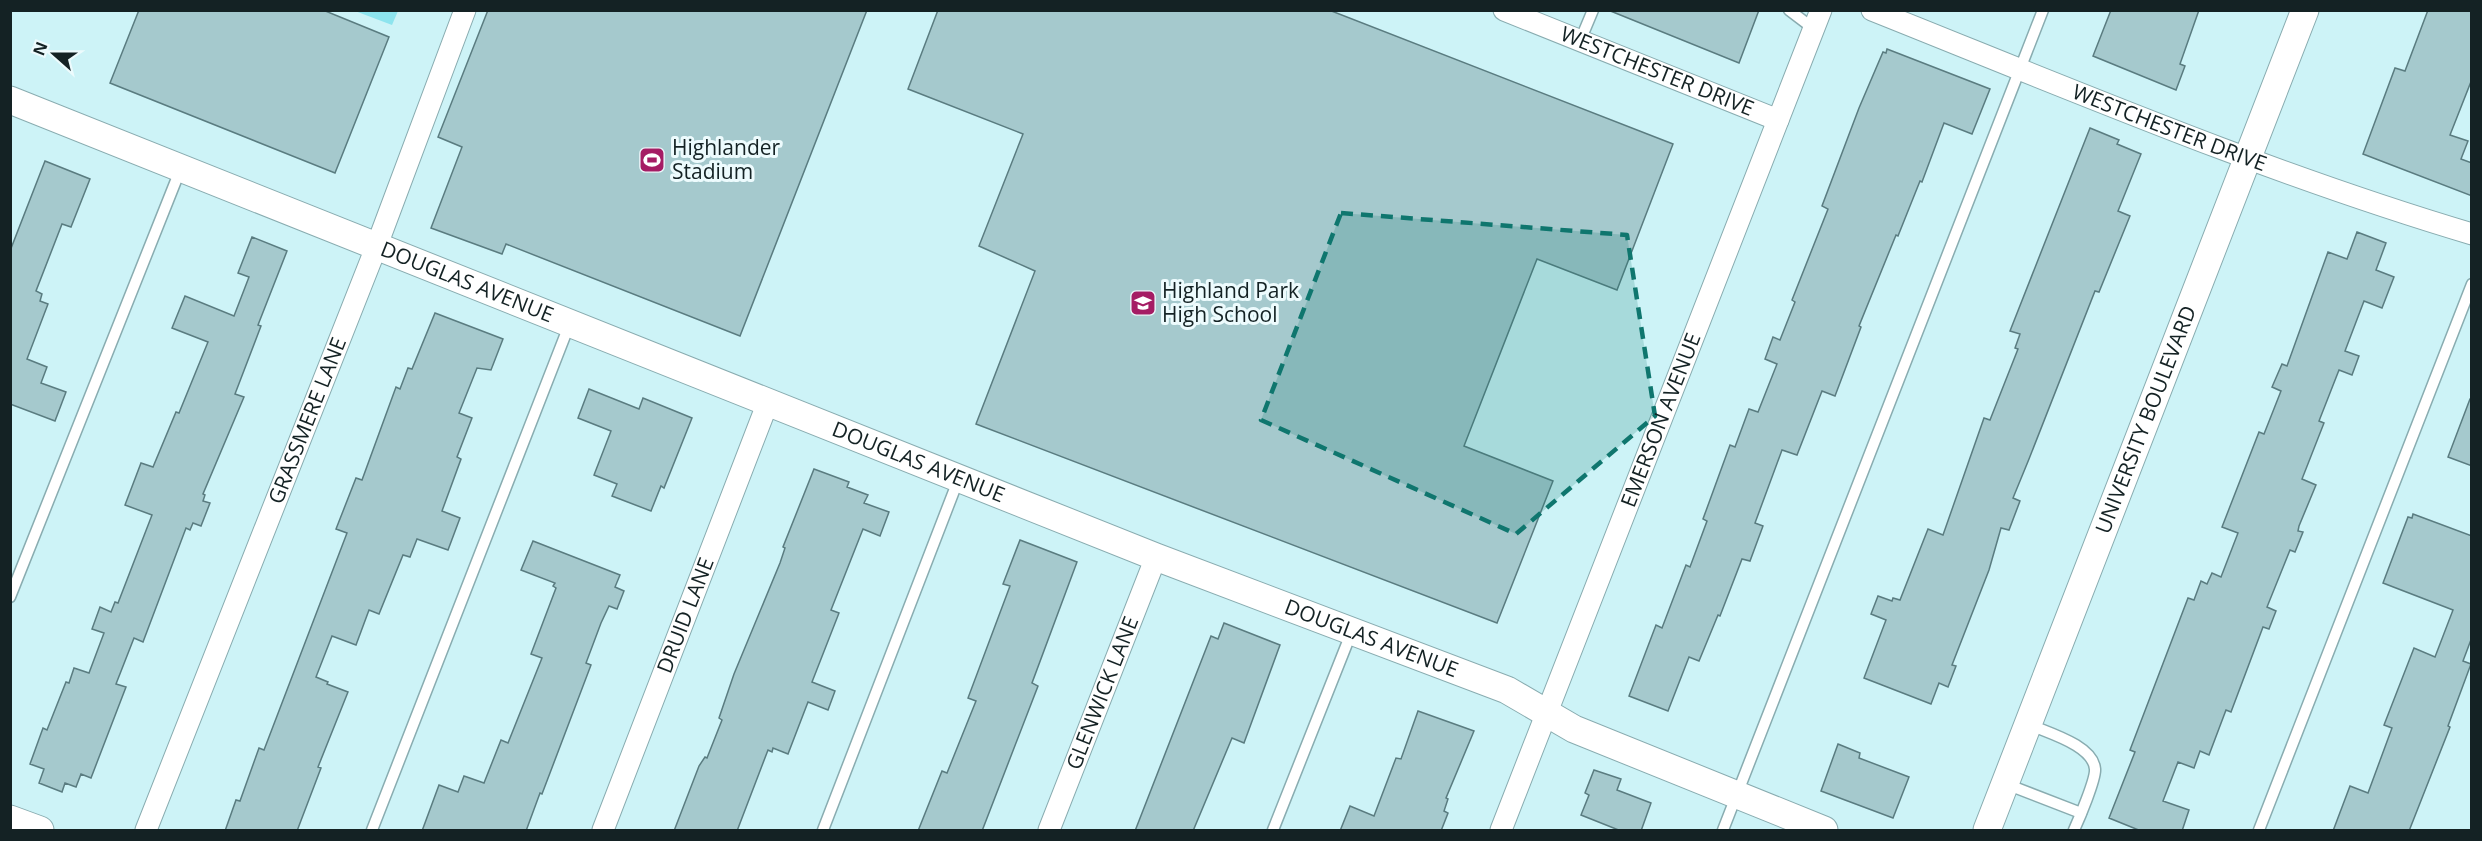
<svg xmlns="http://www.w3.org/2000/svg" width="2482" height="841" font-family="'Open Sans',sans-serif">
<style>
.green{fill:#8de4ee}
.building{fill:#a5c9cd;stroke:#5a7c80;stroke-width:1.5}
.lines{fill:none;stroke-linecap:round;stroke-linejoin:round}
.service-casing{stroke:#89acb0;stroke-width:13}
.minor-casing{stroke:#89acb0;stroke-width:23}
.tertiary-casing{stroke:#89acb0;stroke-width:29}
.service{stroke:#fff;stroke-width:10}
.minor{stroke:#fff;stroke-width:21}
.tertiary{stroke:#fff;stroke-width:27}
.marked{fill:#0f766e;fill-opacity:0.2;stroke:#0f766e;stroke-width:4.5;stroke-dasharray:12 8;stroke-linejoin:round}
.labels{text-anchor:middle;stroke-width:6;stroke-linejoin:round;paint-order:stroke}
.street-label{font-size:21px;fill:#142224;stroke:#edfbfd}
.poi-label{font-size:21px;fill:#142224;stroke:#edfbfd;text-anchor:start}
</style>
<rect width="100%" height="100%" fill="#cdf3f7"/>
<polygon class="green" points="355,11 398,11 392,25"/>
<g class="building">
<polygon points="139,10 323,10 389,37 335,173 110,83"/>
<polygon points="488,10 867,10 740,336 506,244 502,254 431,228 462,147 438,137"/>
<polygon points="938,10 1329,10 1673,144 1617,290 1537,259 1464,446 1553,481 1497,623 976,424 1035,271 979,246 1023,134 908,89"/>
<polygon points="1608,10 1759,10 1739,63"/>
<polygon points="2111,10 2199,10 2180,64 2185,66 2176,90 2093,56"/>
<polygon points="2428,10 2472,10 2472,79 2450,135 2468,141 2461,159 2472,163 2472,196 2363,154 2395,68 2405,71"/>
<polygon points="1887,49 1990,89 1972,134 1944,123 1922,182 1920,181 1898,236 1896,235 1859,326 1861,327 1835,396 1822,391 1797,455 1782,450 1755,523 1763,526 1750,561 1742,559 1720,616 1718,615 1699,661 1689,657 1668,711 1629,696 1656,625 1662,628 1686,565 1690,567 1707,521 1703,519 1730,445 1735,447 1749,409 1758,412 1777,364 1765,359 1773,337 1780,340 1795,302 1792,300 1828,209 1822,206 1859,108 1883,52 1886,53"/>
<polygon points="2090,128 2119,140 2117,144 2141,154 2118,211 2130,216 2099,292 2095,291 2029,459 2013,498 2020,501 2009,530 2001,528 1989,570 1952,665 1956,666 1948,687 1939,683 1931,704 1864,678 1886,620 1871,614 1878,596 1892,601 1893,598 1900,600 1928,529 1943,535 1984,418 1990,420 2018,349 2015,348 2020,334 2010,331"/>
<polygon points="45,161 90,179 71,227 62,224 36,291 42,294 40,301 48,304 27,359 47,367 41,383 66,392 55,421 10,404 10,251"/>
<polygon points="2357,232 2386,243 2376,270 2394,277 2382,308 2364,301 2345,351 2359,356 2352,375 2339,370 2319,421 2324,423 2302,479 2316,485 2299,526 2298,531 2303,532 2295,552 2290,550 2267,607 2276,611 2269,629 2263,627 2231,712 2226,710 2209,755 2200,751 2194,768 2178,762 2163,801 2189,810 2182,831 2141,831 2109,818 2135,752 2130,750 2188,598 2194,600 2201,581 2207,584 2212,573 2221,577 2238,533 2222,527 2259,432 2264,434 2281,391 2272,387 2282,364 2287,366 2328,252 2347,259"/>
<polygon points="252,237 287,251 258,325 261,326 235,394 244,397 203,494 205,495 203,501 210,503 201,526 193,523 190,530 186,528 143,642 134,638 116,684 126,687 91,778 81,774 76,787 65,783 62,792 39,783 44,769 30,764 43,728 47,730 66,682 69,683 74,668 89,673 104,633 92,629 100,607 111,612 115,602 118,603 152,515 125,505 141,463 153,467 176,412 179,413 208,342 172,328 185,296 234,316 249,277 238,273"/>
<polygon points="435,313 503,339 491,370 477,368 459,413 472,418 457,457 461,459 442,511 460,518 448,550 417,539 410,557 403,555 379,614 369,610 356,645 332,636 316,677 328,682 327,684 348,692 318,767 321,768 297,831 225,831 236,800 240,801 259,748 264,750 347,533 336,529 356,478 362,480 396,387 400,389 408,368 412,369"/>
<polygon points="589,389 639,409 643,398 692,418 664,488 661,486 651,511 612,496 617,484 594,475 611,431 578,418"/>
<polygon points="2470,399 2472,399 2472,466 2448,457"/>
<polygon points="814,469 849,482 847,487 868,495 864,503 889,512 880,536 863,529 831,610 839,613 812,682 835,691 828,710 808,702 788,754 773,748 772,752 768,750 737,831 674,831 699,766 705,757 707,758 722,720 719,718 734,674 780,563 785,548 783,547"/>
<polygon points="2413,514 2472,536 2472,637 2463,661 2471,664 2448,726 2450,727 2409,831 2333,831 2350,786 2368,793 2392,728 2384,725 2414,648 2435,657 2453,610 2383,583 2408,517 2412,518"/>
<polygon points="1020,540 1077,562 1032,683 1038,686 982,831 918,831 942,771 947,773 976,701 968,698 1010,586 1003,584"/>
<polygon points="533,541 620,575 615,587 624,591 617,609 609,606 601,623 586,663 591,665 542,794 540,793 526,831 422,831 439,785 458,792 464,776 484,783 501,740 508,743 542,658 531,654 556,588 553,586 555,583 521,570"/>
<polygon points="1224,623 1280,645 1244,743 1232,738 1193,831 1135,831 1211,636 1218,639"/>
<polygon points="1418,711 1474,731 1446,798 1448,799 1444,811 1448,813 1441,831 1340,831 1350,806 1374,816 1396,758 1401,759"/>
<polygon points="1838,744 1860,753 1859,758 1909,777 1893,818 1821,791"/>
<polygon points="1594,770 1621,779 1617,790 1651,803 1641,831 1621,831 1581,815 1589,795 1585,793"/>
</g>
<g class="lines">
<g class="service-casing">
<g id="service">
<polyline points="1789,10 1814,29"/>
<polyline points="1580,41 1593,10"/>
<polyline points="10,597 181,168"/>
<path d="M2028 724C2048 733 2093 745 2095 769 2096 779 2079 819 2074 830"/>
<polyline points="2006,784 2081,813"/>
<polyline points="372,830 570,323"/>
<polyline points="823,830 959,478"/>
<polyline points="1273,830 1352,631"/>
<polyline points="1723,830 2043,10"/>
<polyline points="2259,830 2472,284"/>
</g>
</g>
<g class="minor-casing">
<g id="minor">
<path id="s1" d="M1504 10 1778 120"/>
<path id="s2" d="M1872 10C2070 89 2267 173 2472 234"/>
<path id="s3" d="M146 830 377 245 465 10"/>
<path id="s4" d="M603 830 768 402"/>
<path id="s5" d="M1049 830 1156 557"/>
<path id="s6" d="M1501 830 1821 10"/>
</g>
</g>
<g class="tertiary-casing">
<g id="tertiary">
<path id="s7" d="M10 100 1156 557 1507 690 1574 729 1824 830"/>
<polyline points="10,819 40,830"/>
<path id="s8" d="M1987 830 2305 10"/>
</g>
</g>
<use href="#service" class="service"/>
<use href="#minor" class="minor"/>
<use href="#tertiary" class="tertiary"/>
</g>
<path class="marked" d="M1341 213 1627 235 1655 416 1516 534 1261 420Z"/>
<defs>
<g id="stadium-square" transform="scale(1.35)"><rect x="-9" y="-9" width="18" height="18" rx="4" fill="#a51c64" stroke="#edfbfd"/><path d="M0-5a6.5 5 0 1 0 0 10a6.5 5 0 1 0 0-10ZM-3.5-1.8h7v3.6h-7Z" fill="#fff"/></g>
<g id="school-square" transform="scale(1.35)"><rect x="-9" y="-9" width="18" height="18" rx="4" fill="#a51c64" stroke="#edfbfd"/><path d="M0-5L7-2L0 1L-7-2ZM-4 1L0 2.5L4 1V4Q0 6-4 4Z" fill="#fff"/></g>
</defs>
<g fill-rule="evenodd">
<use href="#stadium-square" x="652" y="160"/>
<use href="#school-square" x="1143" y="303"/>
</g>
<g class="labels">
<g class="street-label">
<text dy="7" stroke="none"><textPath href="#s1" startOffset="165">WESTCHESTER DRIVE</textPath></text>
<text dy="7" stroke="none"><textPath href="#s2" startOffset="320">WESTCHESTER DRIVE</textPath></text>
<text dy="7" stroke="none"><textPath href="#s7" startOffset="492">DOUGLAS AVENUE</textPath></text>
<text dy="7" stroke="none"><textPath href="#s6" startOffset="440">EMERSON AVENUE</textPath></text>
<text dy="7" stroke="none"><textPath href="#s8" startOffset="440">UNIVERSITY BOULEVARD</textPath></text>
<text dy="7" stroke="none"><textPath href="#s3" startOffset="440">GRASSMERE LANE</textPath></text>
<text dy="7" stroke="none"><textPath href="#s7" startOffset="978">DOUGLAS AVENUE</textPath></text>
<text dy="7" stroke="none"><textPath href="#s4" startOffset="230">DRUID LANE</textPath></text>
<text dy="7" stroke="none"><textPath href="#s7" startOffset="1464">DOUGLAS AVENUE</textPath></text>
<text dy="7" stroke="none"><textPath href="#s5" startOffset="147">GLENWICK LANE</textPath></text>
</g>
<g class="poi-label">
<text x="672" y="155">Highlander<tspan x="672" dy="24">Stadium</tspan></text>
<text x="1162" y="298">Highland Park<tspan x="1162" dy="24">High School</tspan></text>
</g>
</g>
<rect width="2482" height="841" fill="none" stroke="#142224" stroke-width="24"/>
<g transform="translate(54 54) rotate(291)" stroke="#edfbfd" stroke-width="4.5" paint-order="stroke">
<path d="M0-4.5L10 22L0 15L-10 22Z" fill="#142224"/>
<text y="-9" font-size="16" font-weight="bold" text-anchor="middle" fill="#142224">N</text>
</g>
</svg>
